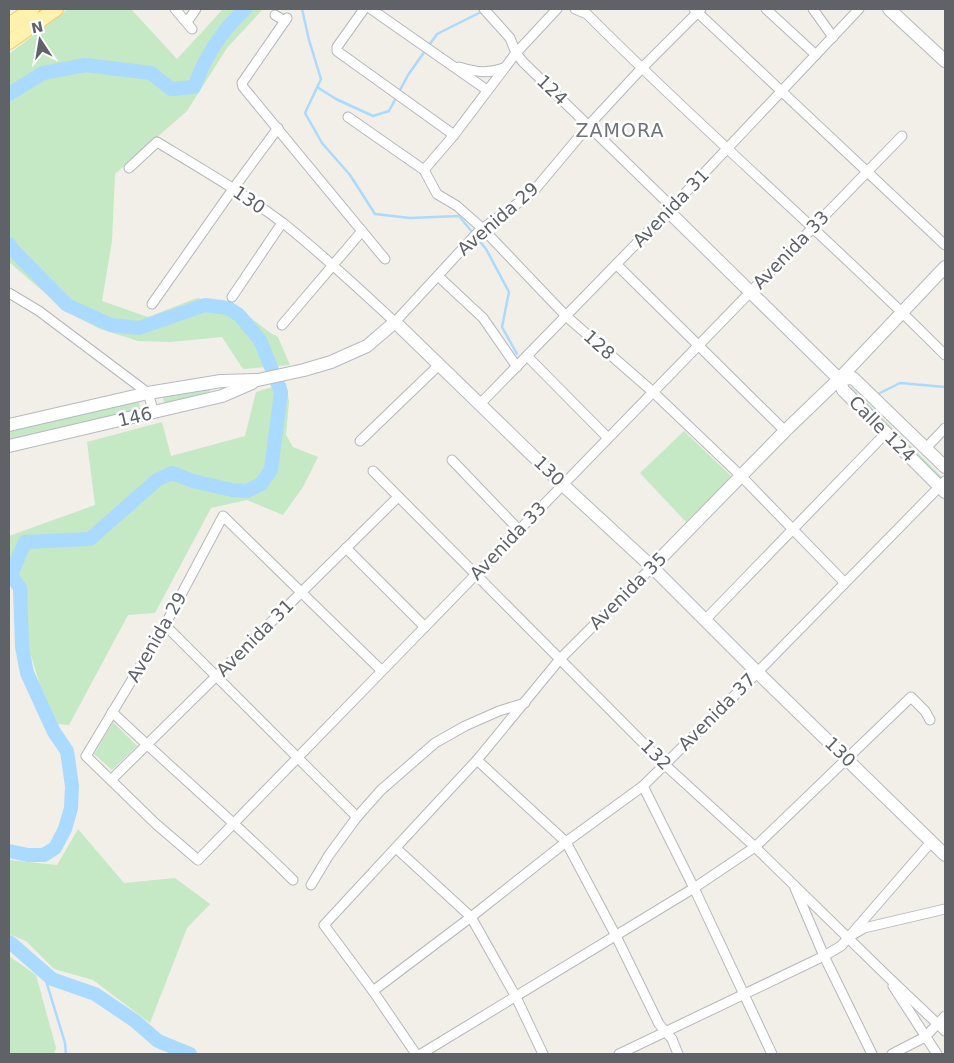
<svg xmlns="http://www.w3.org/2000/svg" width="954" height="1063" font-family="'DejaVu Sans',sans-serif">
<style>
.green{fill:#c5e8c5}
.lines{fill:none;stroke-linecap:round;stroke-linejoin:round}
.stream{stroke:#aadaff;stroke-width:2.5}
.river{stroke:#aadaff;stroke-width:14}
.street-casing{stroke:#b5b8bc;stroke-width:11}
.secondary-casing{stroke:#b6babf;stroke-width:14}
.primary-casing{stroke:#f2c960;stroke-width:16}
.street{stroke:#fff;stroke-width:9}
.secondary{stroke:#fff;stroke-width:12}
.primary{stroke:#fff2af;stroke-width:14}
.labels{text-anchor:middle;stroke-width:5;stroke-linejoin:round;paint-order:stroke}
.street-label{font-size:18px;fill:#5f6368;stroke:#fff}
.neighbourhood-label{font-size:19px;letter-spacing:1px;fill:#70757a;stroke:#fff}
</style>
<rect width="100%" height="100%" fill="#f1efe8"/>
<g class="green">
<polygon points="68,9 131,9 177,59 223,9 263,9 227,48 187,111 115,174 112,241 102,301 148,317 197,298 233,304 269,332 278,337 290,365 243,369 222,337 170,342 138,341 100,329 67,312 9,262 9,54"/>
<polygon points="286,383 289,402 286,435 293,447 318,457 303,487 283,515 247,500 211,508 155,613 128,615 69,725 58,724 40,685 29,649 17,627 15,594 9,581 10,560 9,536 95,505 87,442 162,422 171,456 245,436 256,392"/>
<polygon points="851,387 945,480 945,485 849,388"/>
<polygon points="211,389 209,392 167,403 164,402 163,398 165,394"/>
<polygon points="134,401 139,402 140,407 137,411 9,441 9,429"/>
<polygon points="684,431 732,477 686,522 640,473"/>
<polygon points="113,722 137,746 112,770 94,754"/>
<polygon points="78,829 124,883 175,878 210,904 187,928 150,1023 93,980 54,969 26,941 9,934 9,860 57,865"/>
<polygon points="9,956 36,975 56,1048 54,1054 9,1054"/>
</g>
<g class="lines">
<g class="stream">
<polyline points="302,9 309,40 321,79 305,113 322,143 350,175 375,214 410,218 459,216 486,249 509,292 502,327 517,354"/>
<polyline points="317,87 336,99 373,116 389,111 408,75 437,34 483,11"/>
<polyline points="880,393 900,383 945,387"/>
<polyline points="43,971 65,1043 66,1054"/>
</g>
<g class="river">
<path d="M9 94 43 73 85 65 151 73 171 89 194 87C206 55 220 33 245 9"/>
<polyline points="9,244 12,249 67,305 111,325 139,328 205,305 228,308 239,315 260,340 281,392 271,470 261,484 247,491 232,490 193,481 172,473 157,480 90,539 25,542 11,575 20,588 22,647 27,673 54,732 67,751 72,786 71,808 65,829 55,848 44,855 28,855 9,851"/>
<polyline points="9,942 12,944 52,979 95,994 135,1021 158,1041 190,1054"/>
</g>
<g class="street-casing">
<g id="street">
<polyline points="175,9 192,29"/>
<polyline points="364,9 337,47 337,51 454,135"/>
<polyline points="371,9 487,90"/>
<polyline points="484,9 510,38 516,53 523,62 672,207 859,9"/>
<path d="M575 9 587 14C703 131 829 238 945 355"/>
<polyline points="694,9 945,245"/>
<polyline points="766,9 816,55"/>
<polyline points="813,9 833,37"/>
<polyline points="275,15 285,21"/>
<polyline points="287,18 242,83 243,87 385,259"/>
<polyline points="187,22 196,9"/>
<path d="M459 67C475 72 488 74 504 68"/>
<polyline points="348,117 424,170 437,194 457,206 483,229 566,316 653,392 741,476 845,583"/>
<path d="M129 168 157 142C200 168 243 193 283 223 322 254 358 288 395 322L479 231 532 193 589 125 641 69 701 9"/>
<polyline points="424,170 454,135 516,53 557,9"/>
<polyline points="616,264 785,431"/>
<polyline points="438,276 483,318 517,367"/>
<polyline points="9,293 39,311 148,393 154,413"/>
<polyline points="232,297 282,223"/>
<polyline points="152,304 233,189 278,128"/>
<polyline points="282,325 362,231"/>
<polyline points="527,356 608,438"/>
<polyline points="480,404 668,211"/>
<polyline points="360,441 440,364"/>
<polyline points="926,448 945,428"/>
<polyline points="452,460 519,530"/>
<polyline points="373,471 664,764 755,847 886,975 945,1031"/>
<polyline points="346,548 425,627"/>
<polyline points="705,620 886,433"/>
<polyline points="165,625 357,817"/>
<polyline points="382,671 223,516 165,625 86,756 156,824 198,860 382,671 902,136"/>
<path d="M112 712C172 769 235 822 293 880"/>
<polyline points="477,760 566,842 616,936 659,1024 672,1039 678,1054"/>
<polyline points="111,780 398,497"/>
<polyline points="643,786 694,888 772,1054"/>
<polyline points="396,848 471,917 516,997 543,1054"/>
<polyline points="311,885 329,855 357,817 381,790 435,743 465,726 499,711 525,703"/>
<polyline points="795,888 824,956 872,1054"/>
<polyline points="854,934 864,928 945,909"/>
<polyline points="893,986 937,1054"/>
<polyline points="373,991 471,917 566,842 643,786 739,691 945,481"/>
<polyline points="416,1054 373,991 324,925 477,760 560,659 652,567"/>
<polyline points="421,1054 694,888 755,847 911,697 925,711 930,720"/>
<polyline points="619,1054 824,956 841,946 932,841"/>
<polyline points="892,1054 925,1037 945,1016"/>
</g>
</g>
<g class="secondary-casing">
<g id="secondary">
<polyline points="889,9 945,61"/>
<polyline points="672,207 668,211 839,379 843,390 945,492"/>
<polyline points="839,379 853,378 945,467"/>
<polyline points="9,425 148,393 221,381 258,380 304,370 331,362 367,346 395,322 563,485 652,567 757,672 945,855"/>
<polyline points="9,446 222,396 252,383"/>
<polyline points="652,567 785,431 839,379 945,267"/>
</g>
</g>
<g class="primary-casing">
<g id="primary">
<polyline points="9,25 32,9"/>
<polyline points="9,42 56,9"/>
</g>
</g>
<use href="#street" class="street"/>
<use href="#secondary" class="secondary"/>
<use href="#primary" class="primary"/>
</g>
<g class="labels">
<g class="street-label">
<text transform="translate(552 90) rotate(44)" y="6">124</text>
<text transform="translate(249 200) rotate(34)" y="6">130</text>
<text transform="translate(671 208) rotate(-46)" y="6">Avenida 31</text>
<text transform="translate(498 219) rotate(-41)" y="6">Avenida 29</text>
<text transform="translate(791 250) rotate(-46)" y="6">Avenida 33</text>
<text transform="translate(599 345) rotate(42)" y="6">128</text>
<text transform="translate(135 417) rotate(-13)" y="6">146</text>
<text transform="translate(882 429) rotate(45)" y="6">Calle 124</text>
<text transform="translate(549 471) rotate(44)" y="6">130</text>
<text transform="translate(508 541) rotate(-46)" y="6">Avenida 33</text>
<text transform="translate(628 591) rotate(-45)" y="6">Avenida 35</text>
<text transform="translate(157 637) rotate(-60)" y="6">Avenida 29</text>
<text transform="translate(255 638) rotate(-45)" y="6">Avenida 31</text>
<text transform="translate(717 712) rotate(-45)" y="6">Avenida 37</text>
<text transform="translate(840 752) rotate(44)" y="6">130</text>
<text transform="translate(656 755) rotate(45)" y="6">132</text>
</g>
<g class="neighbourhood-label">
<text x="620" y="137">ZAMORA</text>
</g>
</g>
<rect width="954" height="1063" fill="none" stroke="#5f6368" stroke-width="20"/>
<g transform="translate(40 40) rotate(348)" stroke="#ffffff" stroke-width="4" paint-order="stroke">
<path d="M0-4L9 19L0 12L-9 19Z" fill="#5f6368"/>
<text y="-8" font-size="14" font-weight="bold" text-anchor="middle" fill="#5f6368">N</text>
</g>
</svg>
